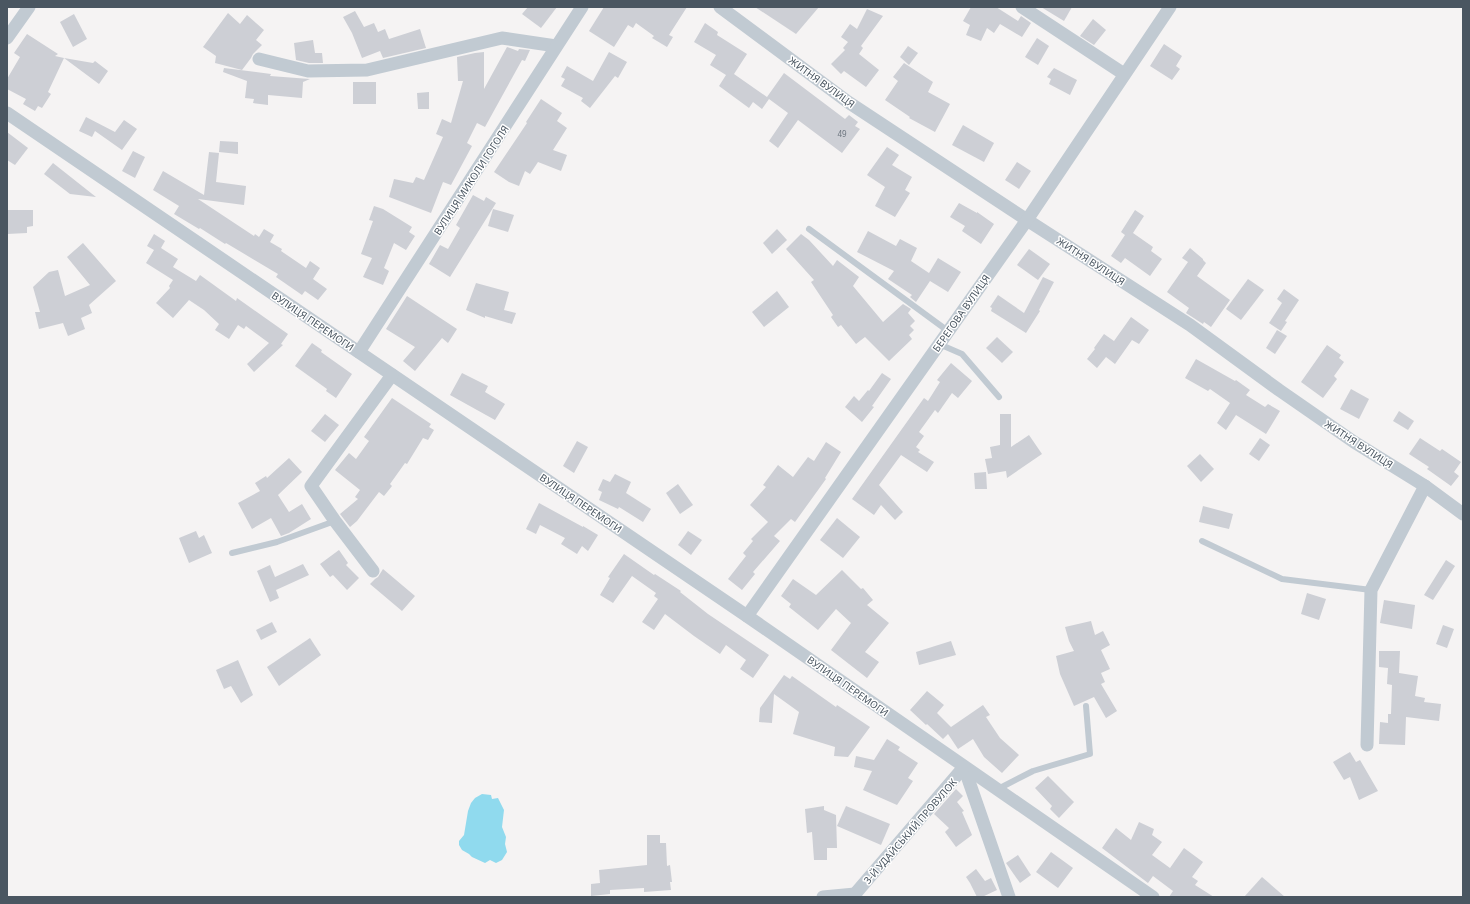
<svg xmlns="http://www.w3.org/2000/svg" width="1470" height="904" font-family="'Noto Sans',sans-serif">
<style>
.water{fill:#90daee}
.building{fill:#cdcfd5}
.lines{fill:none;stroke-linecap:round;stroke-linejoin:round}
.service{stroke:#c1cad2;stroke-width:6}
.minor{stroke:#c1cad2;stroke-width:13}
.labels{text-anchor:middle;stroke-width:3;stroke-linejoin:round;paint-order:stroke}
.number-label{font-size:8px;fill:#6b747e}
.street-label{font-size:10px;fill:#4a5661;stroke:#fff}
</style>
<rect width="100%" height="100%" fill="#f5f3f3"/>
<polygon class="water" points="482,794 491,795 492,799 498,798 504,810 502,827 506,837 505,844 507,852 502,860 496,863 490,860 485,863 472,857 469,854 462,850 459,845 459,841 464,835 468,811 471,803 475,798"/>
<g class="building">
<polygon points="528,7 557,7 541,28 522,14"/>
<polygon points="604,7 687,7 669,35 673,37 667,47 652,38 654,36 636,23 633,28 628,25 614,47 589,31"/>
<polygon points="755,7 819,7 796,34"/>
<polygon points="971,7 996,7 1018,21 1021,16 1031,23 1022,37 1000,24 994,33 987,28 981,41 966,35 970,25 963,21"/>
<polygon points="1041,7 1072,7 1064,21"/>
<polygon points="867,9 883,16 861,46 863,48 859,54 879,70 866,87 844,71 841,74 831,64 845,50 843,48 848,42 841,37 850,24 857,29"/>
<polygon points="355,11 364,27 374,23 378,32 385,29 389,39 420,29 426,48 383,58 380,51 362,58 352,33 343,17"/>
<polygon points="228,13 240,24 247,15 264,30 256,40 262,45 253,54 251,58 242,70 215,63 216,56 203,47"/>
<polygon points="74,14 87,39 73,47 60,22"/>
<polygon points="1093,19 1106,30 1094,45 1080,36"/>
<polygon points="705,23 718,32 717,35 747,54 734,74 767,97 784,73 845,119 849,115 858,122 855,126 860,129 842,153 798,120 778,148 769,141 788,113 769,99 762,109 753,102 749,108 719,86 726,75 710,65 716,55 694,42"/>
<polygon points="27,34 58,54 55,56 64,58 48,92 51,94 42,108 38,106 35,111 23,104 26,99 7,89 7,79 20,57 14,53"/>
<polygon points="1037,38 1049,46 1038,65 1025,57"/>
<polygon points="313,40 315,53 322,53 323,63 309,63 296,60 294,43"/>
<polygon points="1164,44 1182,56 1176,66 1180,69 1172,80 1150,66"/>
<polygon points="908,46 918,53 909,65 900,57"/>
<polygon points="507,47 518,51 519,49 530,50 525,61 522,60 485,127 477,123 467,143 472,146 451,185 443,182 431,213 389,197 394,179 413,183 416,177 424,180 443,137 436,134 442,119 451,123 463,81 458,81 457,57 475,53 484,52 484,89"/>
<polygon points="609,52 627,62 618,78 615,76 590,108 581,101 583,98 561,86 565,79 561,77 567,66 593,81"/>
<polygon points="64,58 93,63 95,61 108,71 99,84"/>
<polygon points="904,63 933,82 928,92 950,104 935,132 909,118 910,117 885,100 898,81 893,77"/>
<polygon points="224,68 271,74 270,76 310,79 303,82 302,98 268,95 268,105 253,103 254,99 245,98 247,81 223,72"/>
<polygon points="1054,68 1077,80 1070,95 1049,84 1051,79 1047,77"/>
<rect x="353" y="82" width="23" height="22"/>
<polygon points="429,92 429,109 418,109 417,93"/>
<polygon points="541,99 562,113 557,121 567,128 553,150 567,155 561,171 538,162 530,174 525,171 519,186 509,182 494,172 527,123 526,122"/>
<polygon points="86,117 115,132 124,120 137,129 122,150 95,131 92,137 79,131"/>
<polygon points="963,125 994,143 984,162 952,145"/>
<polygon points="7,132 28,148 15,165 7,160"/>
<polygon points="220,141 238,142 238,154 219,152"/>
<polygon points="887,147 899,155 892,165 912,177 905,190 910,193 895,217 875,206 885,187 867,175"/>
<polygon points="133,151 145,157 135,178 122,171"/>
<polygon points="209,152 219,153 216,182 246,186 244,205 198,199 254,236 255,234 259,237 264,229 274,235 270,242 282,249 281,251 306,268 310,261 320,268 313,279 327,289 318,300 305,291 302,295 276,277 278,274 226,243 225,244 200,228 199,229 174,214 179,206 153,190 163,171 204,195"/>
<polygon points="1017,162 1031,171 1019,189 1005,180"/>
<polygon points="53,163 96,197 70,194 44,174"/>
<polygon points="473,195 484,201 486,197 496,203 450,277 429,264 440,245 448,249 460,228 456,225"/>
<polygon points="959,203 977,213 977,212 994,224 981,244 962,231 965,226 950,217"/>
<polygon points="374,206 383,209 412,227 409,232 415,236 406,250 394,243 384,268 389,271 383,285 363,277 372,258 361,254 373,221 369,220"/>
<polygon points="493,209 514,215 508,232 488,226"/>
<polygon points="7,210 33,210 33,226 27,227 27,233 7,234"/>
<polygon points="1135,210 1144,216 1133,233 1153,247 1151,251 1162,259 1150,276 1125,258 1121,263 1111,256 1125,235 1121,232"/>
<polygon points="777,229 787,240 772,254 763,243"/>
<polygon points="868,231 896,246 900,239 917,248 911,261 929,273 938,258 961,272 948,292 930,281 916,302 910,297 912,295 888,279 894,271 857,252"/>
<polygon points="154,234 165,241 161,248 178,259 173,267 196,281 200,275 236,301 237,298 288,334 281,344 283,345 254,372 247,364 269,343 246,326 244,329 238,325 229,339 215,330 219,324 204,310 189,300 173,318 156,303 170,288 169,286 173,280 146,263 154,250 147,246"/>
<polygon points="801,234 809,240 833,266 837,260 859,277 853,286 883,322 903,304 911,309 908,313 915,321 910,326 914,330 909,335 912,339 889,361 865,337 856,344 841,325 838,327 831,317 833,315 811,282 814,280 786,249"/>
<polygon points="83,243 116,281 89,305 92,313 81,318 85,329 68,336 63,323 39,329 35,312 40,312 33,287 49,272 58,270 65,296 90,285 67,257"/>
<polygon points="1190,248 1203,259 1203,260 1206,263 1197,276 1230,300 1211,327 1204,322 1203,324 1186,313 1189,308 1167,292 1188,262 1182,258"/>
<polygon points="1029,249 1050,264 1038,280 1017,265"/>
<polygon points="1043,277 1054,282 1039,310 1040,311 1026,333 991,311 992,308 990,307 998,295 1024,313"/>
<polygon points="1248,279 1264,290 1241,320 1226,309"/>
<polygon points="476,283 509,292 504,310 516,313 512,324 485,316 485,318 466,310"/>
<polygon points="1284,289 1299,300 1285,321 1287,322 1281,331 1269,323 1282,303 1277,299"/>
<polygon points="777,291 789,307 764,327 752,312"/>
<polygon points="407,296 457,329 448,343 442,338 415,371 403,361 415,347 386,329"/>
<polygon points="1131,317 1149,330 1139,344 1132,340 1115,364 1106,357 1097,368 1087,359 1095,349 1094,348 1104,334 1114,341"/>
<polygon points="1277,330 1287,336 1275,354 1266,348"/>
<polygon points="997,337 1013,352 1002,363 986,348"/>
<polygon points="312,343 322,350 321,352 352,374 336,398 326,391 327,389 295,366"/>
<polygon points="1327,345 1341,355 1339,358 1344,362 1334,376 1337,379 1323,398 1301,382"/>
<polygon points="1196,359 1235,381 1236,380 1250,390 1246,395 1265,407 1268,404 1280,411 1266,434 1236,415 1226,430 1217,423 1230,403 1210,389 1208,391 1185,378"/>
<polygon points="951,363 972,381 958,398 952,393 938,413 935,410 919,432 924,436 916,447 920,450 918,452 934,462 927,472 901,455 879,485 903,512 895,520 881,505 874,515 852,499 924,398 928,401 940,382 937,380"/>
<polygon points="462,373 488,386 485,392 505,404 495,420 450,395"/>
<polygon points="882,373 891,379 872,406 874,407 862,422 845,407 854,396 859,401 868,390 869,391"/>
<polygon points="1351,389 1369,399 1359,419 1340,409"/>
<polygon points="392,398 431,424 429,427 434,430 428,440 423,438 407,464 405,463 390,484 392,486 384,496 379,492 357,521 350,527 340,514 358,499 355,497 360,490 335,470 349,453 356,459 369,441 364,437"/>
<polygon points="1399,411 1414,421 1408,430 1393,421"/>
<polygon points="325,414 339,425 325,442 311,431"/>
<polygon points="1000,414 1011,414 1011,447 1029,435 1042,454 1007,478 1006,471 988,474 985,459 992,458 990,447 1000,445"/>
<polygon points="1260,438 1270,445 1259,461 1249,454"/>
<polygon points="1420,438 1440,451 1442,449 1461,462 1454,472 1459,476 1451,486 1427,469 1429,467 1409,454"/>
<polygon points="577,441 588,447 574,473 563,466"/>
<polygon points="826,442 841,452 825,478 826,479 795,522 791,519 774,536 780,541 753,572 755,574 742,590 728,579 746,556 743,553 753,541 751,539 768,522 750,505 766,487 763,485 778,465 793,477 808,457 814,461"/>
<polygon points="1200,454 1214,469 1201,482 1187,466"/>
<polygon points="289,458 302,472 278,495 289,512 302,504 311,519 289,533 281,536 271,518 252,529 238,503 260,491 255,483 266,476 267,478"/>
<polygon points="986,472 987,489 975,489 974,473"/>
<polygon points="615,474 631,482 626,493 651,509 643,522 619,507 618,509 599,500 602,492 598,490 603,479 610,482"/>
<polygon points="678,484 693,505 680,514 666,493"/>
<polygon points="539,503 583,527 583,526 598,535 588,551 582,546 577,554 561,544 565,538 540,525 536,534 526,529"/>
<polygon points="1203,506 1233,514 1229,529 1199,522"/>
<polygon points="837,518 860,537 843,558 820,540"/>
<polygon points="196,531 199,538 204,535 212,553 189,563 179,538"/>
<polygon points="688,531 702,540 691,555 678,545"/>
<polygon points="339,550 348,563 346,565 359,578 347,590 333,575 330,577 320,564"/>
<polygon points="624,554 654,575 655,574 681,591 680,592 708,614 769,655 753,678 740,669 746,660 726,645 720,654 694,636 665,614 654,630 642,622 658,599 654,596 656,593 632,576 613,603 600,595 610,578 608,577"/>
<polygon points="1446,560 1455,566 1433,600 1424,595"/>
<polygon points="303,564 309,575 276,590 279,598 270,602 257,571 270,565 275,577"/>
<polygon points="383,569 415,596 402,611 370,584 375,579 378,577"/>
<polygon points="842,570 861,589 863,588 873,600 867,605 889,623 865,652 879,662 867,678 831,650 851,623 836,609 818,630 789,607 791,604 781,596 793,579 816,595"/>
<polygon points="1307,593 1326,599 1319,620 1301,614"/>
<polygon points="1384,600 1415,605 1412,629 1380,623"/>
<polygon points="1091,621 1095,635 1103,631 1110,645 1101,650 1110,669 1101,673 1105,682 1101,684 1117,711 1106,718 1094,697 1074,706 1060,674 1056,656 1074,651 1069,641 1065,627"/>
<polygon points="272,622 277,632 261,640 256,630"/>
<polygon points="1443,625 1454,629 1447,648 1436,644"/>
<polygon points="310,638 321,655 279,686 267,667"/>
<polygon points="951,641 956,655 919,665 916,652"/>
<polygon points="1379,651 1400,651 1399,673 1418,676 1415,696 1425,698 1424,702 1441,704 1439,721 1406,717 1405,745 1379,744 1380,722 1388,723 1388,714 1391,714 1392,685 1387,684 1388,668 1379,667"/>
<polygon points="238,660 253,695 241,703 231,686 224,689 216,670"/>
<polygon points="784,675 790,679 792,676 836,707 837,705 870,727 848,757 834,756 835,747 793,734 799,712 774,694 772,723 759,722 760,708"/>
<polygon points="927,691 944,705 937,713 951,727 983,705 990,715 986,717 1000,738 1019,755 1002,773 984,757 973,739 958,749 948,734 943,739 927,724 926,725 910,710"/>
<polygon points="887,739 900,747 898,750 918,763 908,778 913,781 897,805 863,790 872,771 854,767 856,756 874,760"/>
<polygon points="1350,752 1356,762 1360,760 1378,791 1359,800 1350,777 1344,780 1333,762"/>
<polygon points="1048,776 1074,802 1059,818 1050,809 1052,806 1035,788"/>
<polygon points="956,789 963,796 957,802 964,811 962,812 972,835 956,847 945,832 949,828 934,814"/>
<polygon points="824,806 824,810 836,815 837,848 827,848 827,860 814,860 812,832 807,833 805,809"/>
<polygon points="846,806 890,824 881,845 837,826"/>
<polygon points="1139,822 1154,829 1152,835 1162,842 1152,855 1170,868 1184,848 1203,862 1192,877 1198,881 1195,885 1214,897 1169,897 1173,891 1153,876 1148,883 1102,848 1116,828 1131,840"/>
<polygon points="647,835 660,835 660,843 666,843 667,866 670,865 672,882 670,882 671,890 644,892 644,888 610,890 610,894 591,896 591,884 600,883 599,870 647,865"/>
<polygon points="1051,852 1073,868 1058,888 1036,872"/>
<polygon points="1018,855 1031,875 1020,883 1006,863"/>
<polygon points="976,869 985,881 991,878 997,890 982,897 977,897 970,883 966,877"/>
<polygon points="1262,877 1269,883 1285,897 1244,897"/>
</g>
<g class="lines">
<g class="service">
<polyline points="809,229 948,331"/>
<polyline points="939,344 962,354 999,397"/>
<polyline points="1202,541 1282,579 1371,590"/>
<polyline points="232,553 277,542 335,521"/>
<polyline points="998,789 1033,771 1090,754 1086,706"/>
</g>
<g class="minor">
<polyline points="720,7 848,102 1027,220 1190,325 1279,390 1354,442 1425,486 1463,514"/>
<polyline points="1022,7 1124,74"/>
<polyline points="7,38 29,7"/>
<polyline points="259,59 308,71 367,70 502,38 556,46"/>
<polyline points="7,113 747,616 1153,897"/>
<polyline points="359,352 582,7"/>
<polyline points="373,571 335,521 311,486 392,375"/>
<polyline points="747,616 1027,220 1170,7"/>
<polyline points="1367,745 1371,590 1425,486"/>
<polyline points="964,767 1009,897"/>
<polyline points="823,897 855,894"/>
<polyline points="856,897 855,894 964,767"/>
</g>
</g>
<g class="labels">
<g class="number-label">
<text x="842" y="137">49</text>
</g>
<g class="street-label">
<text transform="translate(822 82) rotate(36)" y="4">ЖИТНЯ ВУЛИЦЯ</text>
<text transform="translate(471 180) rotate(-57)" y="4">ВУЛИЦЯ МИКОЛИ ГОГОЛЯ</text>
<text transform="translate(1091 261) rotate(33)" y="4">ЖИТНЯ ВУЛИЦЯ</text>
<text transform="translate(961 313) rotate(-55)" y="4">БЕРЕГОВА ВУЛИЦЯ</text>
<text transform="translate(313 321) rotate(34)" y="4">ВУЛИЦЯ ПЕРЕМОГИ</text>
<text transform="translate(1359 444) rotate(33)" y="4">ЖИТНЯ ВУЛИЦЯ</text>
<text transform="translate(581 503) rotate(34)" y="4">ВУЛИЦЯ ПЕРЕМОГИ</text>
<text transform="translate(848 686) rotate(35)" y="4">ВУЛИЦЯ ПЕРЕМОГИ</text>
<text transform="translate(910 831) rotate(-49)" y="4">3-Й УДАЙСЬКИЙ ПРОВУЛОК</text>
</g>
</g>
<rect width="1470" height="904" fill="none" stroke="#4a5661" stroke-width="16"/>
</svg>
